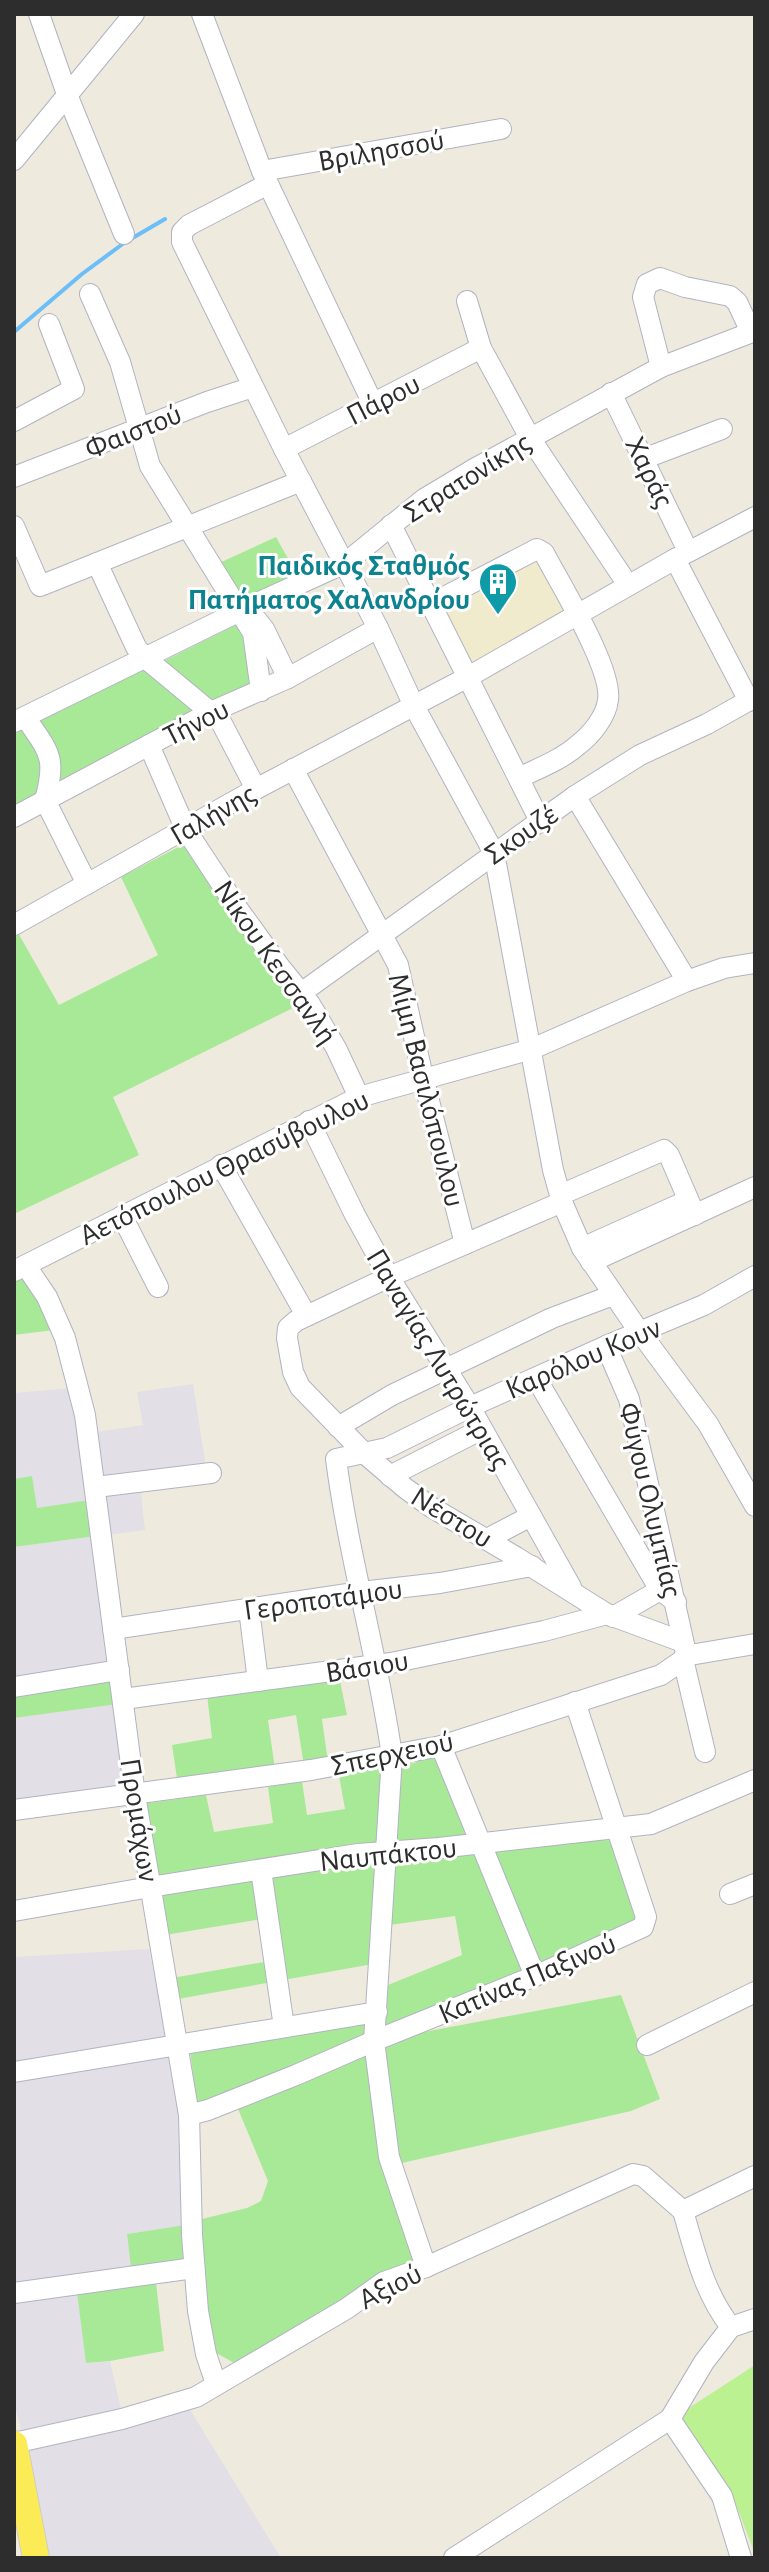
<svg xmlns="http://www.w3.org/2000/svg" width="769" height="2572" font-family="'Alegreya Sans',sans-serif">
<style>
.industrial{fill:#e3dfe7}
.education{fill:#f1ebcd}
.green{fill:#a8e997}
.pitch{fill:#bcf192}
.lines{fill:none;stroke-linecap:round;stroke-linejoin:round}
.stream{stroke:#6bbef8;stroke-width:4}
.minor-casing{stroke:#b2b3c1;stroke-width:22}
.major-casing{stroke:#cdcdcd;stroke-width:28}
.minor{stroke:#fff;stroke-width:20}
.major{stroke:#fbec57;stroke-width:26}
.labels{text-anchor:middle;stroke-width:6;stroke-linejoin:round;paint-order:stroke}
.street-label{font-size:30px;fill:#2d2d2d;stroke:#fff}
.culture-label{font-size:30px;font-weight:bold;fill:#0d838f;stroke:#fff;text-anchor:end}
</style>
<rect width="100%" height="100%" fill="#efeade"/>
<g class="industrial">
<polygon points="193,1384 206,1467 139,1474 145,1530 107,1535 36,1509 32,1477 14,1479 14,1393 73,1388 83,1434 143,1425 137,1392"/>
<polygon points="96,1536 113,1662 14,1678 14,1547"/>
<polygon points="118,1704 126,1793 14,1808 14,1718"/>
<polygon points="149,1949 180,2108 185,2225 127,2234 132,2272 87,2363 110,2361 122,2413 23,2437 14,2402 14,1957"/>
<polygon points="189,2408 281,2558 46,2558 25,2445"/>
</g>
<polygon class="education" points="535,556 570,617 474,669 441,605"/>
<g class="green">
<polygon points="276,537 296,573 239,602 217,564"/>
<polygon points="240,623 255,685 213,705 164,661"/>
<polygon points="146,666 198,712 14,809 14,726"/>
<polygon points="186,843 301,1004 113,1097 139,1155 14,1214 14,933 17,931 59,1005 158,955 121,877"/>
<polygon points="25,1277 54,1330 14,1335 14,1282"/>
<polygon points="32,1476 37,1508 90,1500 96,1536 14,1547 14,1479"/>
<polygon points="114,1676 118,1704 14,1718 14,1691"/>
<polygon points="339,1676 347,1715 322,1719 328,1762 304,1766 296,1715 268,1720 275,1769 178,1785 172,1745 212,1738 207,1694"/>
<polygon points="437,1754 477,1848 576,1837 615,1841 640,1920 205,2104 199,2104 196,2099 190,2050 386,2016 388,1985 462,1955 455,1916 375,1927 373,1964 178,1999 172,1978 281,1959 274,1917 165,1935 142,1804 206,1795 214,1832 273,1823 268,1787 302,1781 307,1815 345,1809 339,1776 414,1763"/>
<polygon points="621,1995 660,2099 631,2111 393,2165 423,2262 236,2364 211,2350 198,2220 247,2208 261,2201 268,2181 236,2104 397,2037"/>
<polygon points="185,2225 187,2261 154,2266 164,2351 110,2361 86,2363 77,2292 133,2284 127,2234"/>
</g>
<polygon class="pitch" points="755,2365 755,2554 735,2502 678,2415"/>
<g class="lines">
<polyline class="stream" points="14,332 82,274 124,243 165,219"/>
<g class="minor-casing">
<g id="minor">
<polyline points="39,14 68,97 124,234"/>
<polyline points="202,14 262,171 373,404"/>
<polyline points="14,160 134,14"/>
<polyline points="262,171 501,129"/>
<polyline points="268,184 189,225 182,232 182,242 284,449 378,628 414,706 494,853 553,1170 562,1202 582,1248 634,1324 708,1424 755,1506"/>
<polyline points="90,294 120,362 150,466 253,633 261,691"/>
<polyline points="467,301 481,348 530,438 628,585"/>
<polyline points="661,367 643,297 647,284 660,278 685,287 730,296 737,302 751,332"/>
<polyline points="611,393 688,551"/>
<polyline points="14,421 74,389 49,324"/>
<polyline points="284,449 481,348"/>
<polyline points="643,459 722,429"/>
<polyline points="14,477 207,402 253,387"/>
<polyline points="391,525 540,821"/>
<polyline points="14,526 40,586 301,481"/>
<polyline points="97,563 136,647 144,657 220,720 256,789"/>
<path d="M431 604 537 549 544 553C560 584 613 669 608 700 606 717 591 735 578 745 561 760 539 768 519 778"/>
<polyline points="256,619 264,629 288,678"/>
<polyline points="749,701 675,559 755,517"/>
<path d="M25 717C49 752 57 757 45 800L87 884"/>
<polyline points="14,722 240,611 332,569 354,556 424,499 474,469 661,367 755,331"/>
<polyline points="149,745 186,830 238,909 280,967 310,1004 336,1048 359,1097"/>
<polyline points="293,769 398,965 423,1077 465,1244"/>
<polyline points="575,796 687,981"/>
<polyline points="14,817 211,712 288,678 378,628"/>
<polyline points="14,925 256,789 468,677 675,559"/>
<polyline points="301,993 575,796 640,755 707,724 755,697"/>
<polyline points="309,1121 355,1215 389,1277 470,1407 571,1587"/>
<polyline points="221,1165 306,1315"/>
<polyline points="560,1195 664,1150 669,1155 695,1215"/>
<polyline points="562,1202 389,1277 296,1321 288,1328 287,1338 293,1372 300,1387 365,1454 405,1488 431,1507 516,1557 607,1614 683,1642"/>
<polyline points="122,1216 158,1287"/>
<polyline points="582,1248 687,1201"/>
<polyline points="591,1262 755,1187"/>
<polyline points="26,1266 47,1297 65,1338 85,1415 135,1795 189,2115 192,2235 198,2311 206,2354 216,2384"/>
<polyline points="14,1271 359,1097 532,1049 687,981 724,968 755,963"/>
<polyline points="606,1346 629,1399 686,1653"/>
<polyline points="536,1378 660,1590 676,1602"/>
<polyline points="338,1427 392,1395 552,1318 613,1295"/>
<polyline points="390,1476 482,1429"/>
<polyline points="96,1487 211,1473"/>
<polyline points="487,1539 531,1516"/>
<polyline points="249,1609 258,1681"/>
<polyline points="613,1617 660,1590"/>
<polyline points="113,1629 361,1592 440,1583 532,1566"/>
<polyline points="683,1659 705,1752"/>
<polyline points="14,1687 119,1670"/>
<polyline points="123,1699 391,1663 544,1631 607,1614"/>
<polyline points="441,1746 535,1976"/>
<polyline points="14,1810 311,1770 441,1746 661,1675 690,1655 755,1644"/>
<polyline points="261,1870 284,2027"/>
<polyline points="730,1894 755,1884"/>
<polyline points="14,1911 150,1887 358,1854 439,1848 651,1824 755,1780"/>
<polyline points="647,2045 755,1992"/>
<polyline points="14,2072 377,2012"/>
<polyline points="189,2115 208,2110 296,2075 374,2041 535,1976 643,1927 646,1917 575,1702"/>
<path d="M683 2211C695 2252 704 2293 731 2327"/>
<polyline points="683,2211 755,2176"/>
<path d="M426 2267 389 2157 374 2041 392 1756C378 1656 349 1559 336 1459L387 1448 470 1407 606 1346 704 1305 755 1276"/>
<polyline points="14,2293 194,2268"/>
<polyline points="670,2419 722,2496 741,2558"/>
<polyline points="14,2443 122,2419 196,2397 346,2309 384,2282 426,2267 633,2174 643,2176 683,2211"/>
<polyline points="454,2558 670,2419 704,2362 731,2327 755,2319"/>
</g>
</g>
<g class="major-casing">
<polyline id="major" points="14,2444 36,2558"/>
</g>
<use href="#minor" class="minor"/>
<use href="#major" class="major"/>
</g>
<defs>
<g id="building-pin" transform="scale(2)"><path d="M0 17L-7.5 6A9.5 9.5 0 1 1 7.5 6Z" fill="#0f9aa8" stroke="#fff"/><path d="M-4-6H4V6H1V3H-1V6H-4ZM-2.5-4.3h1.7v1.8h-1.7ZM.8-4.3h1.7v1.8H.8ZM-2.5-1h1.7V.8h-1.7ZM.8-1h1.7V.8H.8Z" fill="#fff"/></g>
</defs>
<g fill-rule="evenodd">
<use href="#building-pin" x="498" y="582"/>
</g>
<g class="labels">
<g class="street-label">
<text transform="translate(381 150) rotate(-10)" y="10">Βριλησσού</text>
<text transform="translate(383 399) rotate(-27)" y="10">Πάρου</text>
<text transform="translate(133 431) rotate(-22)" y="10">Φαιστού</text>
<text transform="translate(650 472) rotate(64)" y="10">Χαράς</text>
<text transform="translate(467 477) rotate(-32)" y="10">Στρατονίκης</text>
<text transform="translate(196 722) rotate(-27)" y="10">Τήνου</text>
<text transform="translate(213 814) rotate(-30)" y="10">Γαλήνης</text>
<text transform="translate(521 834) rotate(-35)" y="10">Σκουζέ</text>
<text transform="translate(276 962) rotate(55)" y="10">Νίκου Κεσσανλή</text>
<text transform="translate(427 1090) rotate(76)" y="10">Μίμη Βασιλόπουλου</text>
<text transform="translate(224 1167) rotate(-26)" y="10">Αετόπουλου Θρασύβουλου</text>
<text transform="translate(583 1358) rotate(-23)" y="10">Καρόλου Κουν</text>
<text transform="translate(439 1359) rotate(59)" y="10">Παναγίας Λυτρώτριας</text>
<text transform="translate(651 1500) rotate(77)" y="10">Φύγου Ολυμπίας</text>
<text transform="translate(452 1517) rotate(32)" y="10">Νέστου</text>
<text transform="translate(323 1599) rotate(-8)" y="10">Γεροποτάμου</text>
<text transform="translate(367 1666) rotate(-9)" y="10">Βάσιου</text>
<text transform="translate(392 1753) rotate(-12)" y="10">Σπερχειού</text>
<text transform="translate(140 1820) rotate(81)" y="10">Προμάχων</text>
<text transform="translate(388 1854) rotate(-6)" y="10">Ναυπάκτου</text>
<text transform="translate(527 1978) rotate(-23)" y="10">Κατίνας Παξινού</text>
<text transform="translate(390 2286) rotate(-27)" y="10">Αξιού</text>
</g>
<g class="culture-label">
<text x="470" y="575">Παιδικός Σταθμός<tspan x="470" dy="34">Πατήματος Χαλανδρίου</tspan></text>
</g>
</g>
<rect width="769" height="2572" fill="none" stroke="#2d2d2d" stroke-width="32"/>
</svg>
